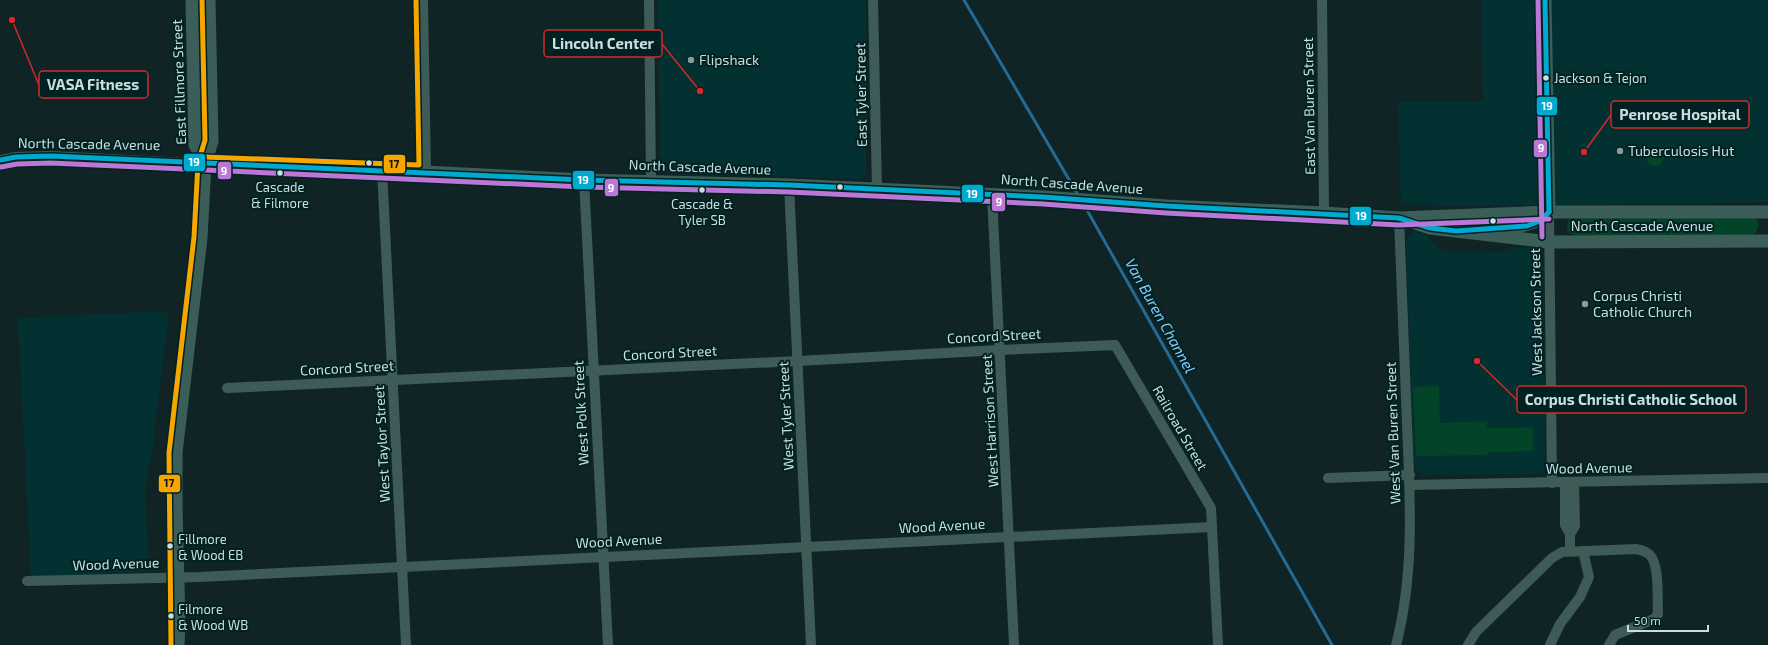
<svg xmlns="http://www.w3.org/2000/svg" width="1768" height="645" font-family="'Exo 2',sans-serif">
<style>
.built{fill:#033132}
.green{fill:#034328}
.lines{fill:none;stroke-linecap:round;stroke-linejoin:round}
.stream{stroke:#236a94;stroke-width:3}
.minor{stroke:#3f5b57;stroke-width:10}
.major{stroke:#3c5e59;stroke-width:13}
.bus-1-casing{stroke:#002223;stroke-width:8}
.bus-2-casing{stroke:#002223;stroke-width:8}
.bus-3-casing{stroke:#002223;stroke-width:8}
.bus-1{stroke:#00a9ce;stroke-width:5}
.bus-2{stroke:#ba77d6;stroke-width:5}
.bus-3{stroke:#f7a600;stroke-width:5}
.poi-dot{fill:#8a9d9d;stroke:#002223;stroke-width:1.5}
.bus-dot{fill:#cbdede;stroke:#002223;stroke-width:1.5}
.labels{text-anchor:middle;stroke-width:4;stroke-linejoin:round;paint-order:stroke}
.bus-label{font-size:13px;fill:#cbdede;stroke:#002223;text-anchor:start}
.poi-label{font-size:14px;fill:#cbdede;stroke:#002223;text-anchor:start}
.street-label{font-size:14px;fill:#cbdede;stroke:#002223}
.water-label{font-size:15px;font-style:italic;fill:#89ccfb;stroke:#002223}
.leader{fill:none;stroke:#d62828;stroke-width:1.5}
.callout-dot{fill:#d62828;stroke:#002223;stroke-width:1.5}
.callout{fill:#002223;stroke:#d62828;stroke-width:1.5}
.callout-label{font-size:15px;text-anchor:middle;font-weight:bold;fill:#cbdede}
.line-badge{stroke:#002223;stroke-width:1.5}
.badge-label{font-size:11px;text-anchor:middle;font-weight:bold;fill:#fff}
.pale-badge-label{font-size:11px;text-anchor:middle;font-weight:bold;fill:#111}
</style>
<rect width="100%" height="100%" fill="#112425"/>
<g class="built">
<polygon points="661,0 866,0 866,174 863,178 858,179 664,172 660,168 658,3"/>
<polygon points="1482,0 1768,0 1768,202 1466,206 1401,204 1398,102 1483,101"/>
<polygon points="1418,231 1427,236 1436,247 1442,251 1506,252 1513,248 1528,247 1540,253 1543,261 1545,468 1543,472 1536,474 1423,475 1416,469 1414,462 1406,243 1408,237 1412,233"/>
<polygon points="169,311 152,452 145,488 149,571 31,578 18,318"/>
</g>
<g class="green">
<circle cx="1655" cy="157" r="9"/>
<path d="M1752 217C1761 220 1760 229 1753 235L1587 237 1570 234 1567 230 1568 221 1572 219Z"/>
<polygon points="1439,386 1440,423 1487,421 1487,428 1533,427 1533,451 1488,452 1487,455 1416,456 1413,387"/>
</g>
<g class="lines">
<g class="stream">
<polyline points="964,0 1078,195"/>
<polyline points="1083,203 1332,645"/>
</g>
<g class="minor">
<polyline points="423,0 426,172"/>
<polyline points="649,0 651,182"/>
<polyline points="873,0 877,190"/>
<polyline points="1322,0 1324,213"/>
<polyline points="0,160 16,157 51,156 205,164"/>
<polyline points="382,170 406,645"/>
<polyline points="584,180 608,645"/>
<polyline points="789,185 811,645"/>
<polyline points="992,195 1014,645"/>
<polyline points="1549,212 1552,483"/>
<polyline points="227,388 798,361 1000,350 1115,345 1211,508 1218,645"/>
<polyline points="1328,478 1410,475"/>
<polyline points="1565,483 1565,525 1570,534 1570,551"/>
<polyline points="1410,485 1768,478"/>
<polyline points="1570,534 1575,526 1574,482"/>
<polyline points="27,581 200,577 1212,527"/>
<path d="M1396 645C1415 573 1410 498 1407 424 1405 356 1402 287 1399 218"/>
<path d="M1468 645 1476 632 1552 558 1562 552 1636 549C1641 550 1646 551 1650 555 1660 566 1657 600 1658 614L1654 619 1615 635 1609 645"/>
<polyline points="1550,645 1560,624 1580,597 1589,577 1583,551"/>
</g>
<g class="major">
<polyline points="192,0 195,145 205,164"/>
<polyline points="1545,0 1549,212"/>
<polyline points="205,164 382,170 584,180 789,185 1043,197 1167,206 1324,213 1399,218 1549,212 1768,212"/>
<polyline points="1407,220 1430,228 1549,242 1768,241"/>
<path d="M1485 229C1508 227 1532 229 1549 212"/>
<polyline points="178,645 179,623 176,507 176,453 201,238 205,164 212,141 209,0"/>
</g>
<g class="bus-1-casing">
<g id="bus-1">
<polyline points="1545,0 1549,212"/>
<polyline points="0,160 16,157 51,156 584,180 789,185 1043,197 1167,206 1399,218 1430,228 1456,231 1527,226 1540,221 1549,212"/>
</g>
</g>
<g class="bus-2-casing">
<g id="bus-2">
<polyline points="1538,0 1542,237"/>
<polyline points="1,167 17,164 51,163 584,187 789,192 1043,204 1166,213 1399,225 1549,219"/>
</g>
</g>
<g class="bus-3-casing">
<g id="bus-3">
<polyline points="205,157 419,165 416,0"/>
<polyline points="171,645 169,453 194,237 198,163 205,140 202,0"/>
</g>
</g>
<use href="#bus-1" class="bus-1"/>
<use href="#bus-2" class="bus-2"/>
<use href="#bus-3" class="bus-3"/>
</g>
<g class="poi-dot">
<circle cx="691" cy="60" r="4"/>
<circle cx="1620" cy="151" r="4"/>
<circle cx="1585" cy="304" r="4"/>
</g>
<g class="bus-dot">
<circle cx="1546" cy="78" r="3.5"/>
<circle cx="369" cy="163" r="3.5"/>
<circle cx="280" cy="173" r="3.5"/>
<circle cx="840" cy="187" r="3.5"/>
<circle cx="702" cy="190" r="3.5"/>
<circle cx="1493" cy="221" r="3.5"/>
<circle cx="170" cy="546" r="3.5"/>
<circle cx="171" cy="616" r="3.5"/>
</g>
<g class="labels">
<g class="bus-label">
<text x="1554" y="83">Jackson &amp; Tejon</text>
<text x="280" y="192" text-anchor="middle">Cascade<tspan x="280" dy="16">&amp; Filmore</tspan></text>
<text x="702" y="209" text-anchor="middle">Cascade &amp;<tspan x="702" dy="16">Tyler SB</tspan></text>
<text x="178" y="544">Fillmore<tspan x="178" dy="16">&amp; Wood EB</tspan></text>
<text x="178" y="614">Filmore<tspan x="178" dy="16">&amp; Wood WB</tspan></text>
</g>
<g class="poi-label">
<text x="699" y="65">Flipshack</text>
<text x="1628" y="156">Tuberculosis Hut</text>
<text x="1593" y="301">Corpus Christi<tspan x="1593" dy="16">Catholic Church</tspan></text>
</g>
<g class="street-label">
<text transform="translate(179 82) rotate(-92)" y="5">East Fillmore Street</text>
<text transform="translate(861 95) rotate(-91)" y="5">East Tyler Street</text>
<text transform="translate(1309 106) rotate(-91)" y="5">East Van Buren Street</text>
<text transform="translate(89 144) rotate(1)" y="5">North Cascade Avenue</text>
<text transform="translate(700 167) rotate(2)" y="5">North Cascade Avenue</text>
<text transform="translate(1072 184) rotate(4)" y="5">North Cascade Avenue</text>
<text x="1642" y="231">North Cascade Avenue</text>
<text transform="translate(1536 312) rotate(-91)" y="5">West Jackson Street</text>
<text transform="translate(994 336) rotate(-3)" y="5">Concord Street</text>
<text transform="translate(670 353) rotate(-3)" y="5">Concord Street</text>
<text transform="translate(347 368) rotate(-3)" y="5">Concord Street</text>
<text transform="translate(581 413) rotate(-93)" y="5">West Polk Street</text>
<text transform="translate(786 416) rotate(-93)" y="5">West Tyler Street</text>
<text transform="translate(990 421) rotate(-93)" y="5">West Harrison Street</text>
<text transform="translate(1180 428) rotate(60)" y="5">Railroad Street</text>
<text transform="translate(1393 433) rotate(-92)" y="5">West Van Buren Street</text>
<text transform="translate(382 444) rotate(-93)" y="5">West Taylor Street</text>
<text transform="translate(1589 468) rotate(-1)" y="5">Wood Avenue</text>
<text transform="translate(942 526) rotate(-3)" y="5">Wood Avenue</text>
<text transform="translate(619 541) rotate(-3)" y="5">Wood Avenue</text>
<text transform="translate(116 564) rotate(-2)" y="5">Wood Avenue</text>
</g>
<g class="water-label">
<text transform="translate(1160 316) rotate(61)" y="5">Van Buren Channel</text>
</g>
</g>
<path class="leader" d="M700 91L662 44M12 20L39 85M1584 152L1611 115M1477 361L1517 400"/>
<g class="callout-dot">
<circle cx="700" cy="91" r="4"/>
<circle cx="12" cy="20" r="4"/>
<circle cx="1584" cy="152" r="4"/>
<circle cx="1477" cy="361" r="4"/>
</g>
<g class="callout">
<rect x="544" y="30" width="118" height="27" rx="4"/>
<rect x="39" y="71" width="109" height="27" rx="4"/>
<rect x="1611" y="101" width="138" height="27" rx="4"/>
<rect x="1517" y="386" width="229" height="27" rx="4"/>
</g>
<g class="callout-label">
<text x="603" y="49">Lincoln Center</text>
<text x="93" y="90">VASA Fitness</text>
<text x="1680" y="120">Penrose Hospital</text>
<text x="1631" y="405">Corpus Christi Catholic School</text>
</g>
<g class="line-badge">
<rect x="1536" y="96" width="22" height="20" rx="4" fill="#00a9ce"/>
<rect x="1533" y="139" width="15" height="19" rx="4" fill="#ba77d6"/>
<rect x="183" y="153" width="23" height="19" rx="4" fill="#00a9ce"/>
<rect x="383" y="154" width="23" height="20" rx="4" fill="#f7a600"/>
<rect x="217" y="161" width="15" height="19" rx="4" fill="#ba77d6"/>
<rect x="572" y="170" width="23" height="20" rx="4" fill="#00a9ce"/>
<rect x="604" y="178" width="15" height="19" rx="4" fill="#ba77d6"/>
<rect x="961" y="184" width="23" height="19" rx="4" fill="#00a9ce"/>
<rect x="991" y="192" width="15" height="20" rx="4" fill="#ba77d6"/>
<rect x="1349" y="206" width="23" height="20" rx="4" fill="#00a9ce"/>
<rect x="158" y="474" width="23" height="19" rx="4" fill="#f7a600"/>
</g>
<g class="badge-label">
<text x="1547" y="110">19</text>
<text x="1541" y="152">9</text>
<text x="194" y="166">19</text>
<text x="224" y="175">9</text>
<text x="583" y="184">19</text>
<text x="611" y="192">9</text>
<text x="972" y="198">19</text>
<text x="999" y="206">9</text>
<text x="1361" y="220">19</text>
</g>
<g class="pale-badge-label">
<text x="394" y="168">17</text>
<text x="169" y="487">17</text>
</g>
<path d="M1628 625v6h80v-6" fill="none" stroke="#cbdede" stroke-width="2"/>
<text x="1634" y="625" font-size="12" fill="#cbdede" stroke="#002223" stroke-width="3" paint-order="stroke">50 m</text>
</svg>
